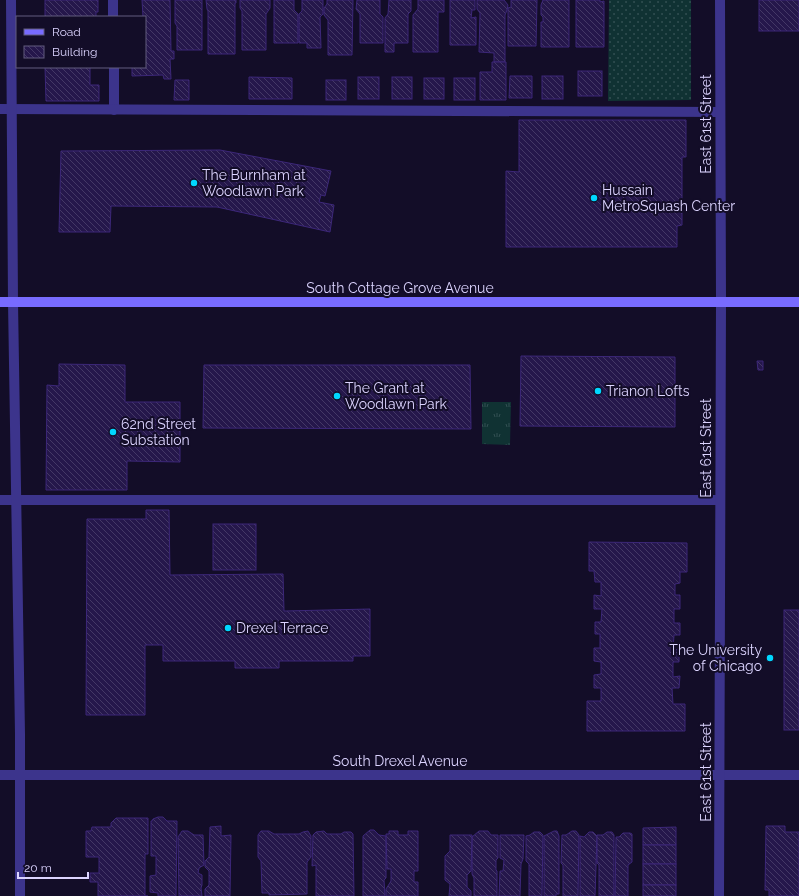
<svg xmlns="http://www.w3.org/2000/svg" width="799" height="896" font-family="Raleway,sans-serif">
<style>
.grass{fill:url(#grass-dots)}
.park{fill:url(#park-tufts)}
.building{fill:url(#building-back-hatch);stroke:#3c2779}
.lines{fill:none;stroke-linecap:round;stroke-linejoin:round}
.service{stroke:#3c348c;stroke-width:10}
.minor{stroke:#3c348c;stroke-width:10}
.tertiary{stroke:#3c348c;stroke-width:10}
.secondary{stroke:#786bff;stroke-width:10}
.poi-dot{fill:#00d7ff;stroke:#130d28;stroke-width:1.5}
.labels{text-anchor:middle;stroke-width:4;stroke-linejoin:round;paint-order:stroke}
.street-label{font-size:14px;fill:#dcd4ff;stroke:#130d28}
.poi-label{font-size:14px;fill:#dcd4ff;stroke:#130d28;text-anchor:start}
</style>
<defs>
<pattern id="grass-dots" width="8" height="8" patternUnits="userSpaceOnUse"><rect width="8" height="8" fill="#103233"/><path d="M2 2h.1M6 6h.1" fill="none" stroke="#324f52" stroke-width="1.8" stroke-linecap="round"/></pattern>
<pattern id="park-tufts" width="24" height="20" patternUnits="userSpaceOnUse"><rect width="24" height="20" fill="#103233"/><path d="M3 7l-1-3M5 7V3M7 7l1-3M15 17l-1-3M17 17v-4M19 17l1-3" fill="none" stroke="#324f52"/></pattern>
<pattern id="building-back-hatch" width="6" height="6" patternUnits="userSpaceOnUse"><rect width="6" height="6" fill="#25174b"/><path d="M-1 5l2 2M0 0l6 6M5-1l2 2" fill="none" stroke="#443866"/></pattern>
</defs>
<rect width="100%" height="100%" fill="#130d28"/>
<polygon class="grass" points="609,0 691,0 691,100 608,101"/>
<polygon class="park" points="482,402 511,402 510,445 482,444"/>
<g class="building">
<polygon points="45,0 98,0 98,12 96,12 96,17 45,17"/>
<polygon points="142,0 170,0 171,51 174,51 174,59 170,59 171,79 164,79 163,75 132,76 132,67 145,67 145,17 143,17"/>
<polygon points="175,0 202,0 202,50 177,50 177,26 175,23"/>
<polygon points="206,0 236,0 236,3 235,3 235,54 208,54 208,11 207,9"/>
<polygon points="240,0 270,0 270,8 266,14 266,50 242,50 242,11 240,8"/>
<polygon points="274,0 294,0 294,10 298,14 298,43 274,43"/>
<polygon points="302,0 323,0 323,14 320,17 321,48 307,48 307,43 299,43 299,14 302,11"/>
<polygon points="327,0 353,0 352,55 328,55 328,20 324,15 324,8 327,4"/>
<polygon points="357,0 380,0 380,14 383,17 383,43 360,43 360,14 356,9"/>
<polygon points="389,0 411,0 411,11 408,14 408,43 394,43 394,52 385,52 385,18 388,14"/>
<polygon points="418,0 444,0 444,12 438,12 438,52 413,52 413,15 418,9"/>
<polygon points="450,0 475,0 475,10 472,10 471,18 476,17 476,45 450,45"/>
<polygon points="477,0 504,0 508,5 507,10 505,15 505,62 494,62 494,53 479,52 480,13 477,9"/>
<polygon points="511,0 537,0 536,46 508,46 508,8 511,7"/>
<polygon points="543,0 569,0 569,47 541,47 541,22 543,22 543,17 541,15 541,5"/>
<polygon points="576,0 600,0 600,2 604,1 604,47 576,47"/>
<rect x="759" y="0" width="40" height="31"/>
<polygon points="492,62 506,62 506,100 480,100 480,72 492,72"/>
<polygon points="45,67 90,67 90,85 99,85 99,101 46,101"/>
<rect x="578" y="71" width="24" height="25"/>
<polygon points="510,76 532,76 532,98 509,98"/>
<rect x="542" y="76" width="21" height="23"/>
<polygon points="249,77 292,78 292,99 249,99"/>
<rect x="358" y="77" width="21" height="22"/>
<rect x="392" y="77" width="20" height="22"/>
<rect x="424" y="78" width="20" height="21"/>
<rect x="454" y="78" width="21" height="22"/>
<polygon points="175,80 189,80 189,100 174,100"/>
<rect x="326" y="80" width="20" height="20"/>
<polygon points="519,120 686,120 686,157 682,157 682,225 677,226 677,247 506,247 506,171 519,172"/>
<polygon points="220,150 331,171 325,196 321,195 319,202 334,205 330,232 217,207 111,206 110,232 59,232 61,151"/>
<polygon points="521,356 675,357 675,427 520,426"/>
<polygon points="757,361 763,361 763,370 758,370"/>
<polygon points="59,364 125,365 125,402 180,402 180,462 127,461 127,490 46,490 47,385 59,386"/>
<polygon points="204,365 470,365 471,429 203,428"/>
<polygon points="146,510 169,510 170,575 283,574 284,611 370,609 370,656 353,656 353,661 279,661 279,668 235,668 235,661 163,661 163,645 145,645 145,715 86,715 87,519 146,519"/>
<rect x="213" y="524" width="43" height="46"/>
<polygon points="589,542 687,543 687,572 680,572 680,583 675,584 675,595 680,595 680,609 674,609 674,623 680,623 680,635 674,635 673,650 679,649 679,662 673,662 673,677 680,676 679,688 672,688 673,704 685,704 685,731 587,731 587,701 601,701 601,688 594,688 594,675 601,674 601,662 594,661 594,648 600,648 600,634 595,634 595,622 601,622 602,609 594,609 594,595 601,596 601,582 595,582 594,571 589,571"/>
<rect x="784" y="610" width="15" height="120"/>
<polygon points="158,817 163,817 167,821 177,821 176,896 158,896 158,893 150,892 150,876 156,875 156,856 151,856 151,821 152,821 153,819"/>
<polygon points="116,818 148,818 148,854 145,854 145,896 148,896 98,896 98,882 90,882 90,873 99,873 99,857 86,857 86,831 91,831 92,827 111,827 111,823"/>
<polygon points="221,826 221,836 231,835 230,896 205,896 205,889 209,885 209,871 205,867 205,861 209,857 210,827"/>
<polygon points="766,826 785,826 785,832 799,832 799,896 769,896 769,890 765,890"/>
<polygon points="676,827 676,845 643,845 643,828"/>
<polygon points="370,830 374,830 379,835 386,836 386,878 384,880 385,896 363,896 363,836"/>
<polygon points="182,831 188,831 194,835 203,835 204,865 199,868 198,873 202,875 202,885 201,888 202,896 179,896 178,837"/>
<polygon points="261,831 269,831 274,834 299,834 303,832 308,831 311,836 311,857 307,862 307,894 269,895 269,893 262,893 261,861 258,857 258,835"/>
<polygon points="324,831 327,834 341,834 344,832 351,832 353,834 354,896 316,896 316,865 312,866 313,835 316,832"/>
<polygon points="389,831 398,831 398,835 408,835 408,831 418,831 418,871 414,871 414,882 418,882 418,896 386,896 386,889 391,881 391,869 387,869 386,834 389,834"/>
<polygon points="479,831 488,831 491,835 498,835 498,858 496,860 496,870 497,871 497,896 474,896 474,878 472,874 472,837"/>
<polygon points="554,831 557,831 559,836 559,894 556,894 556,896 544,896 544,836"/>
<polygon points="572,831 576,831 579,835 578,896 563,896 563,865 561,863 562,835 566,835"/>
<polygon points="534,832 540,832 543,835 542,896 529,896 529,864 526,861 526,836 530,835"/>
<polygon points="589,832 593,832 597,836 595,896 580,896 580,836 584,837"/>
<polygon points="607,832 612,832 614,835 614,896 599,896 599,865 597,863 597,835 603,835"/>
<polygon points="623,833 630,833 632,834 632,862 628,865 628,896 615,896 616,837 619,837"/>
<polygon points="450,835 472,835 471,871 467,875 467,887 471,891 471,896 449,896 450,884 445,880 445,856 450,851"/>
<polygon points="500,835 524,835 523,859 521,864 520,896 499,896 500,871 503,871 504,860 500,858"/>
<rect x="643" y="845" width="33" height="19"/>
<rect x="643" y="864" width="33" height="21"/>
<rect x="643" y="885" width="33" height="11"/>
</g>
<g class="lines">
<g class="service">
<polyline points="113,0 113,17"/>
<polyline points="114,67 114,110"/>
<polyline points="0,109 720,112"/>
<polyline points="0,500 720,500"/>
</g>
<g class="minor">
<polyline points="11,0 13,302 20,734 20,896"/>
<polyline points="0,775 799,775"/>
</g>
<polyline class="tertiary" points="719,896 721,302 720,0"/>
<polyline class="secondary" points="0,302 799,302"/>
</g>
<g class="poi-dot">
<circle cx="194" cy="183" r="4"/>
<circle cx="594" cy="198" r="4"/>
<circle cx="598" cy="391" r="4"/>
<circle cx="337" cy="396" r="4"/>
<circle cx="113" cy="432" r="4"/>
<circle cx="228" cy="628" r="4"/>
<circle cx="770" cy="658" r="4"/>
</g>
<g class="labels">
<g class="street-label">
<text transform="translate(706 124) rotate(-90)" y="5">East 61st Street</text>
<text x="400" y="293">South Cottage Grove Avenue</text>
<text transform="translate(706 448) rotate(-90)" y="5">East 61st Street</text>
<text x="400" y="766">South Drexel Avenue</text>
<text transform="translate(706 772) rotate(-90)" y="5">East 61st Street</text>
</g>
<g class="poi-label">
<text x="202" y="180">The Burnham at<tspan x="202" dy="16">Woodlawn Park</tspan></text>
<text x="602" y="195">Hussain<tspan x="602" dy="16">MetroSquash Center</tspan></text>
<text x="345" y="393">The Grant at<tspan x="345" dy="16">Woodlawn Park</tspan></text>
<text x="606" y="396">Trianon Lofts</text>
<text x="121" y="429">62nd Street<tspan x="121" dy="16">Substation</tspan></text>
<text x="236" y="633">Drexel Terrace</text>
<text x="762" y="655" text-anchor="end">The University<tspan x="762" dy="16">of Chicago</tspan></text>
</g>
</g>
<rect x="16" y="16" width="130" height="52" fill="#130d28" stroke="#635d7e"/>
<rect x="24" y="29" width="20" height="6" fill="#786bff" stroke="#635d7e"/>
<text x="52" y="36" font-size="12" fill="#dcd4ff">Road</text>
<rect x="24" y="46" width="20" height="12" fill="url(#building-back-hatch)" stroke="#635d7e"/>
<text x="52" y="56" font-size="12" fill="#dcd4ff">Building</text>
<path d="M18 872v6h70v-6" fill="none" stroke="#dcd4ff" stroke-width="2"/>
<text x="24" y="872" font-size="12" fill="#dcd4ff" stroke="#130d28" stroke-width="3" paint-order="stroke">20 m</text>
</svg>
